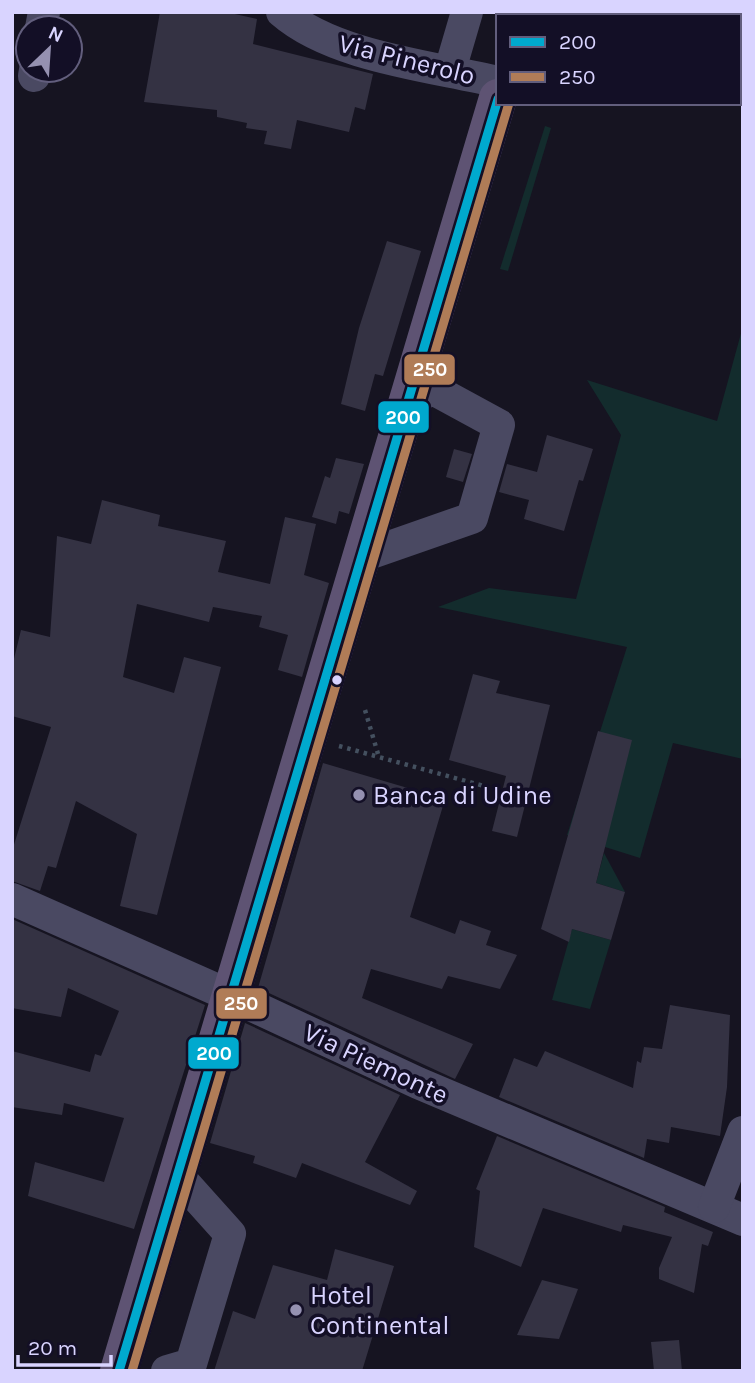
<svg xmlns="http://www.w3.org/2000/svg" width="755" height="1383" font-family="Karla,sans-serif">
<style>
.green{fill:#132c2d}
.building{fill:#343243}
.lines{fill:none;stroke-linecap:round;stroke-linejoin:round}
.path{stroke:#44505f;stroke-width:4.5;stroke-dasharray:3.5 5;stroke-linecap:butt}
.minor{stroke:#4a4962;stroke-width:32}
.major{stroke:#5e5373;stroke-width:38}
.bus-1-casing{stroke:#130f26;stroke-width:14}
.bus-2-casing{stroke:#130f26;stroke-width:14}
.bus-1{stroke:#00a9ce;stroke-width:9}
.bus-2{stroke:#b07c57;stroke-width:9}
.bus-dot{fill:#d9d4ff;stroke:#130f26;stroke-width:2.5}
.poi-dot{fill:#9591b1;stroke:#130f26;stroke-width:2.5}
.labels{text-anchor:middle;stroke-width:7;stroke-linejoin:round;paint-order:stroke}
.street-label{font-size:26px;fill:#d9d4ff;stroke:#130f26}
.poi-label{font-size:26px;fill:#d9d4ff;stroke:#130f26;text-anchor:start}
.line-badge{stroke:#130f26;stroke-width:2.5}
.badge-label{font-size:19px;text-anchor:middle;font-weight:bold;fill:#fff}
</style>
<rect width="100%" height="100%" fill="#161421"/>
<g class="green">
<polygon points="545,126 551,128 508,271 500,269"/>
<polygon points="743,326 743,759 673,743 640,858 567,835 627,647 438,607 489,588 576,599 621,435 587,380 717,421"/>
<polygon points="604,853 625,892 596,883"/>
<polygon points="572,929 611,940 590,1009 552,1000"/>
</g>
<g class="building">
<polygon points="160,12 226,12 257,19 253,44 373,74 365,110 355,107 349,132 297,120 291,149 264,144 267,131 246,128 247,123 217,117 217,110 144,102"/>
<polygon points="387,241 421,251 383,376 375,374 365,411 341,404 359,328"/>
<polygon points="547,435 593,449 583,481 579,480 564,531 524,519 529,500 499,492 507,464 537,472"/>
<polygon points="454,449 472,454 463,482 446,477"/>
<polygon points="336,458 364,464 349,514 339,511 336,524 312,517 325,476 330,478"/>
<polygon points="102,500 160,515 158,526 226,541 218,572 270,584 285,517 316,524 304,575 329,583 302,677 278,670 288,635 259,627 262,616 213,607 209,622 137,604 123,677 174,693 184,657 221,667 157,915 120,906 137,834 76,801 56,868 48,866 40,891 12,881 12,851 51,727 12,716 12,667 21,630 50,637 57,536 91,544"/>
<polygon points="473,674 500,681 496,693 550,705 517,837 492,831 506,776 449,760"/>
<polygon points="598,731 632,740 596,883 625,892 611,940 572,929 569,942 541,929"/>
<polygon points="323,763 445,799 410,917 455,934 460,920 491,931 486,945 517,955 500,989 448,976 442,989 371,969 362,998 473,1044 455,1079 258,988"/>
<polygon points="12,919 205,1005 134,1229 28,1196 35,1162 104,1182 124,1118 64,1103 62,1115 12,1107 12,1051 90,1072 95,1054 101,1056 119,1011 68,988 61,1017 12,1008"/>
<polygon points="670,1005 730,1015 727,1087 720,1136 671,1127 669,1143 647,1139 644,1158 499,1097 514,1058 537,1067 545,1051 633,1088 637,1061 641,1063 644,1047 662,1049"/>
<polygon points="245,1023 400,1095 365,1162 417,1191 410,1205 302,1163 296,1178 253,1163 255,1156 210,1143"/>
<polygon points="497,1136 665,1207 664,1212 713,1232 708,1246 702,1244 694,1293 659,1279 659,1268 672,1237 623,1225 621,1232 543,1208 521,1267 474,1247 480,1191 476,1189"/>
<polygon points="335,1249 394,1266 362,1371 214,1371 233,1311 255,1319 273,1265 327,1280"/>
<polygon points="542,1280 578,1289 559,1339 517,1335"/>
<polygon points="679,1340 682,1371 654,1371 651,1342"/>
</g>
<g class="lines">
<g class="path">
<polyline points="365,710 378,754"/>
<polyline points="339,746 484,786"/>
</g>
<g class="minor">
<path d="M282 12C334 57 432 66 498 82"/>
<polyline points="624,16 625,12"/>
<polyline points="41,28 44,12"/>
<polyline points="450,70 467,12"/>
<polyline points="739,74 743,75"/>
<polyline points="34,76 35,70"/>
<polyline points="363,556 472,518 499,425 431,388 406,406"/>
<polyline points="12,899 231,996 418,1083 743,1220"/>
<polyline points="714,1207 743,1132"/>
<polyline points="167,1371 191,1364 230,1234 178,1176"/>
</g>
<g class="major">
<polyline points="522,16 523,12"/>
<polyline points="119,1371 498,98"/>
</g>
<g class="bus-1-casing">
<polyline id="bus-1" points="119,1371 498,99"/>
</g>
<g class="bus-2-casing">
<polyline id="bus-2" points="132,1371 509,103"/>
</g>
<use href="#bus-1" class="bus-1"/>
<use href="#bus-2" class="bus-2"/>
</g>
<circle class="bus-dot" cx="337" cy="680" r="6"/>
<g class="poi-dot">
<circle cx="359" cy="795" r="7"/>
<circle cx="296" cy="1310" r="7"/>
</g>
<g class="labels">
<g class="street-label">
<text transform="translate(407 59) rotate(14)" y="9">Via Pinerolo</text>
<text transform="translate(376 1063) rotate(25)" y="9">Via Piemonte</text>
</g>
<g class="poi-label">
<text x="373" y="804">Banca di Udine</text>
<text x="310" y="1304">Hotel<tspan x="310" dy="30">Continental</tspan></text>
</g>
</g>
<g class="line-badge">
<rect x="403" y="353" width="53" height="33" rx="7" fill="#b07c57"/>
<rect x="377" y="400" width="53" height="34" rx="7" fill="#00a9ce"/>
<rect x="215" y="987" width="53" height="33" rx="7" fill="#b07c57"/>
<rect x="187" y="1036" width="53" height="34" rx="7" fill="#00a9ce"/>
</g>
<g class="badge-label">
<text x="430" y="376">250</text>
<text x="403" y="424">200</text>
<text x="241" y="1010">250</text>
<text x="214" y="1060">200</text>
</g>
<rect width="755" height="1383" fill="none" stroke="#d9d4ff" stroke-width="28"/>
<rect x="496" y="14" width="245" height="91" fill="#130f26" stroke="#625e7d" stroke-width="2"/>
<rect x="510" y="37" width="35" height="10" fill="#00a9ce" stroke="#625e7d" stroke-width="2"/>
<text x="559" y="49" font-size="21" fill="#d9d4ff">200</text>
<rect x="510" y="72" width="35" height="10" fill="#b07c57" stroke="#625e7d" stroke-width="2"/>
<text x="559" y="84" font-size="21" fill="#d9d4ff">250</text>
<g transform="translate(49 49) rotate(25)"><circle r="33" fill="#130f26" stroke="#625e7d" stroke-width="2"/>
<path d="M0-5L12 26L0 18L-12 26Z" fill="#9591b1"/>
<text y="-10" font-size="19" font-weight="bold" text-anchor="middle" fill="#d9d4ff">N</text>
</g>
<path d="M18 1355v10h93v-10" fill="none" stroke="#d9d4ff" stroke-width="3.5"/>
<text x="28" y="1355" font-size="21" fill="#d9d4ff" stroke="#130f26" stroke-width="5" paint-order="stroke">20 m</text>
</svg>
